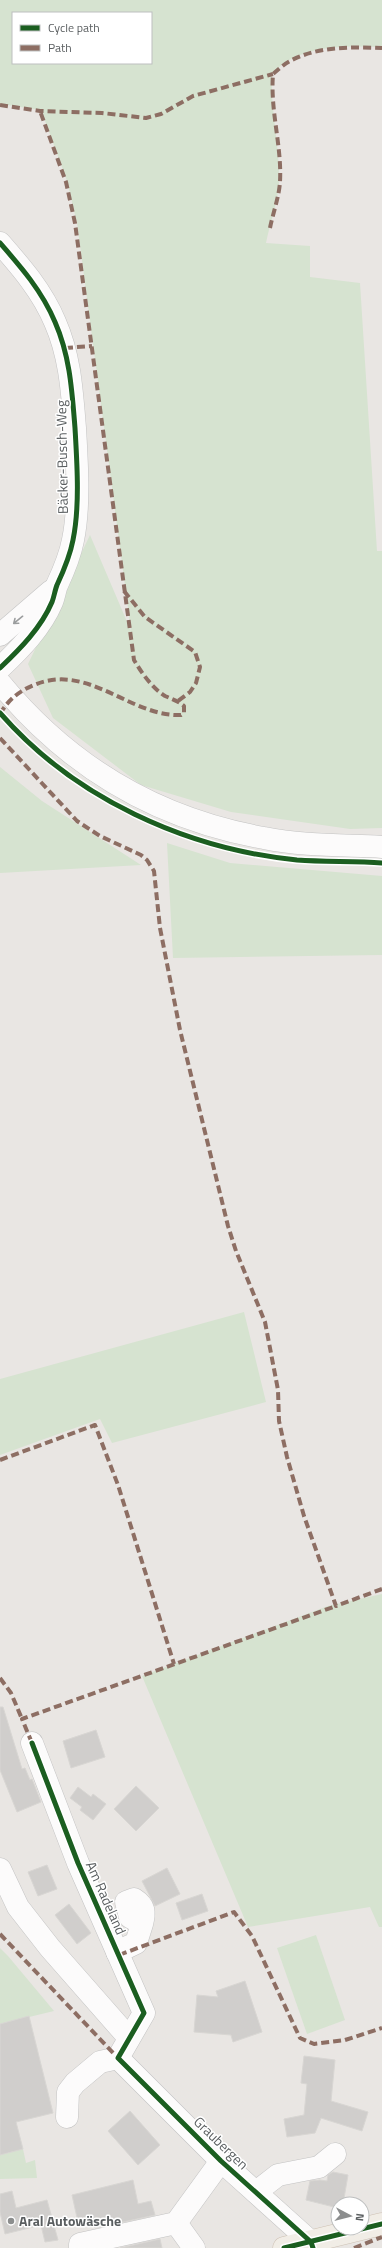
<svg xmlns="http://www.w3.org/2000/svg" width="382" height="2248" font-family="'Titillium Web',sans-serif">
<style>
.green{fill:#d6e3d0;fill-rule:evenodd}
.building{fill:#d0cecc;stroke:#d8d6d3}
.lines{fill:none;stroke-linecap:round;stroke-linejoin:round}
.minor-casing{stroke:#c3c3c3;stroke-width:23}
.major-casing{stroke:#cec1b4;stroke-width:23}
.minor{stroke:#fcfbfb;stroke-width:22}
.major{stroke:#f1ede6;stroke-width:22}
.quiet{stroke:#8d6e63;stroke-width:4;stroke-dasharray:8 4;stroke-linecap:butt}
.cycleway-casing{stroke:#fff;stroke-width:8}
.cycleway{stroke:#1b5e20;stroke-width:5}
.oneway{stroke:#9b9d9e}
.poi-dot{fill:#8c8e8e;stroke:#fff;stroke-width:1.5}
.labels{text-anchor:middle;stroke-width:3;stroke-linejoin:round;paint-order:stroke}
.street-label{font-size:14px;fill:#5a5e60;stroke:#fff}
.poi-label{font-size:14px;font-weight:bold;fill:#5a5e60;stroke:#fff;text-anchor:start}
</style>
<rect width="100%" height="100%" fill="#e9e6e3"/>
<g class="green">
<path d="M0 0H382V47C352 46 316 45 289 60 283 63 277 69 272 74 270 110 280 146 279 182 278 202 270 223 266 243L310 246V277L360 283 377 551H382V828L350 829 231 812 141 785 53 718 28 664 90 535 131 631 77 223 67 181 41 110 0 104ZM13 13H151V63H13Z"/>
<polygon points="0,767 42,801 141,865 0,873"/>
<polygon points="167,843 230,863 382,876 382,955 173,958"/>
<polygon points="244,1312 266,1402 112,1443 100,1419 0,1455 0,1379"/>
<polygon points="382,1594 382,1927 379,1927 370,1907 248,1927 142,1676 328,1606"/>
<polygon points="316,1935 345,2020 307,2034 277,1948"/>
<polygon points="0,1948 8,1956 54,2011 0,2024"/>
<polygon points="23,2149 26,2163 35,2160 37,2178 0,2179 0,2155"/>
</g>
<g class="building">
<polygon points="0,1707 3,1707 22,1769 25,1768 30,1780 32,1779 41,1802 17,1812 0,1770"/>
<polygon points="96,1730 105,1757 71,1768 63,1741"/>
<polygon points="136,1786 159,1808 136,1831 114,1809"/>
<polygon points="78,1787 91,1797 93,1794 106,1804 93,1820 80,1810 82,1807 70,1798"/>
<polygon points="47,1865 57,1889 38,1896 28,1872"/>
<polygon points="167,1868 180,1894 155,1906 142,1881"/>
<polygon points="202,1894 208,1911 182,1920 176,1903"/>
<polygon points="69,1904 91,1933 77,1944 55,1915"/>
<polygon points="245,1981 262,2032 233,2042 231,2035 194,2032 197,1995 218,1997 216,1991"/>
<polygon points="29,2016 53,2113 16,2122 23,2149 0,2155 0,2024"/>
<polygon points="304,2056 335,2060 331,2101 368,2112 362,2131 321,2118 315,2133 287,2137 284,2119 304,2115 307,2084 301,2083"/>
<polygon points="130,2111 160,2145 138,2165 108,2131"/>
<polygon points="333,2172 348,2175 343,2204 338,2204 338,2208 306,2200 310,2181 320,2180 327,2181 328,2175"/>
<polygon points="133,2180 138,2204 151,2201 155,2215 95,2228 92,2218 78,2222 72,2195"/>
<polygon points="12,2191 16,2208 47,2200 58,2240 45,2242 41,2225 5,2234 0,2212 0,2194"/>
<polygon points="160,2239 162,2248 120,2248"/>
</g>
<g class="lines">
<g class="minor-casing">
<g id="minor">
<path d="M0 243C21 267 42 291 55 322 70 356 72 391 75 428 77 463 80 506 73 540 70 556 64 570 57 585 55 590 54 597 52 602 41 628 20 649 0 668"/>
<polyline points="0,635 51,591"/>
<path d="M0 683C69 767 157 819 264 838 302 846 343 845 382 847"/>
<polyline points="32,1743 78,1863 144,2013 118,2058"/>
<polyline points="0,1869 18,1907 50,1948 129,2038"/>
<path d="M117 1952 136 1943 142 1924 130 1917 126 1902 134 1899C145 1906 145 1912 142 1924"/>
<polyline points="118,2058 221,2161 311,2242 313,2248"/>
<polyline points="67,2117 68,2092 75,2083 100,2062 118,2058"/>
<polyline points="256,2192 278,2175 319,2167 335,2154"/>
<polyline points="176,2223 194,2248"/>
<polyline points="80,2248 80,2244 176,2223 221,2161"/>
</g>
</g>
<g class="major-casing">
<polyline id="major" points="284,2248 382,2224"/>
</g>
<use href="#minor" class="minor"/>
<use href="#major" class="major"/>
<g class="quiet">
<polyline points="0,105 40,111 102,113 146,118 161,114 193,96 273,74"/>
<path d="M270 228C273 213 279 197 280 182 282 146 270 111 273 74 278 70 284 64 290 61 318 46 352 47 382 48"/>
<polyline points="65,348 92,346"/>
<polyline points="124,591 145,617 195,652 200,667 196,683 190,692 178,701"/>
<path d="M0 714C8 700 19 691 34 685 88 662 130 717 181 715L184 713V706C178 701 172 699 165 696 152 688 141 672 134 660L75 223 66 182 40 111"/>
<polyline points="0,738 77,821 100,836 141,855 147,860 154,871 160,928 180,1030 228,1226 236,1251 265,1322 278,1390 279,1421 287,1457 304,1516 336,1606 382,1589"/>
<polyline points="0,1460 95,1425 118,1485 174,1664"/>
<polyline points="0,1678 11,1693 22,1719"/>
<polyline points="32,1743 22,1719 336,1606"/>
<polyline points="0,1934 118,2058"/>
<polyline points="119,1955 234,1912 252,1936 300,2038 314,2044 345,2040 382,2028"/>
<polyline points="354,2248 382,2237"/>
</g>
<g class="cycleway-casing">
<g id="cycleway">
<path d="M0 243C21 267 42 291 55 322 70 356 72 391 75 428 77 463 80 506 73 540 70 556 64 570 57 585 55 590 54 597 52 602 41 628 20 649 0 668"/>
<path d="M0 713C74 798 186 849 297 860 325 862 354 861 382 863"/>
<polyline points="32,1743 78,1863 144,2013 118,2058 221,2161 311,2242 313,2248"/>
<polyline points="284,2248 382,2224"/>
</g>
</g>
<use href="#cycleway" class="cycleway"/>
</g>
<defs><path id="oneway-shaft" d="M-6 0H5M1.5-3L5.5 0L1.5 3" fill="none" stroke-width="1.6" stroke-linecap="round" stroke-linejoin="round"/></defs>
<use class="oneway" href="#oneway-shaft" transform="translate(18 620) rotate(141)"/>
<circle class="poi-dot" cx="11" cy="2221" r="4"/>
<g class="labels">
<g class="street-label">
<text transform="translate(62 457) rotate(-91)" y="5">Bäcker-Busch-Weg</text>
<text transform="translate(106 1898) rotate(66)" y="5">Am Radeland</text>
<text transform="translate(221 2143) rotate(44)" y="5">Graubergen</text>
</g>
<g class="poi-label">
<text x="19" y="2226">Aral Autowäsche</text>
</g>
</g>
<rect x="12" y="12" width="140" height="52" fill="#ffffff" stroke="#bdbfbf"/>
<rect x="20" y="25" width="20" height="6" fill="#1b5e20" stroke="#bdbfbf"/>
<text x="48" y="32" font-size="12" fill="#5a5e60">Cycle path</text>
<rect x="20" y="45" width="20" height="6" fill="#8d6e63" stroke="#bdbfbf"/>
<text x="48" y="52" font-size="12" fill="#5a5e60">Path</text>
<g transform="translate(350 2216) rotate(97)"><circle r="19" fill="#ffffff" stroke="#bdbfbf"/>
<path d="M0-3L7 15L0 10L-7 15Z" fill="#8c8e8e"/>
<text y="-6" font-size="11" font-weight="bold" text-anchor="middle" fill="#5a5e60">N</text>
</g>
</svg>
